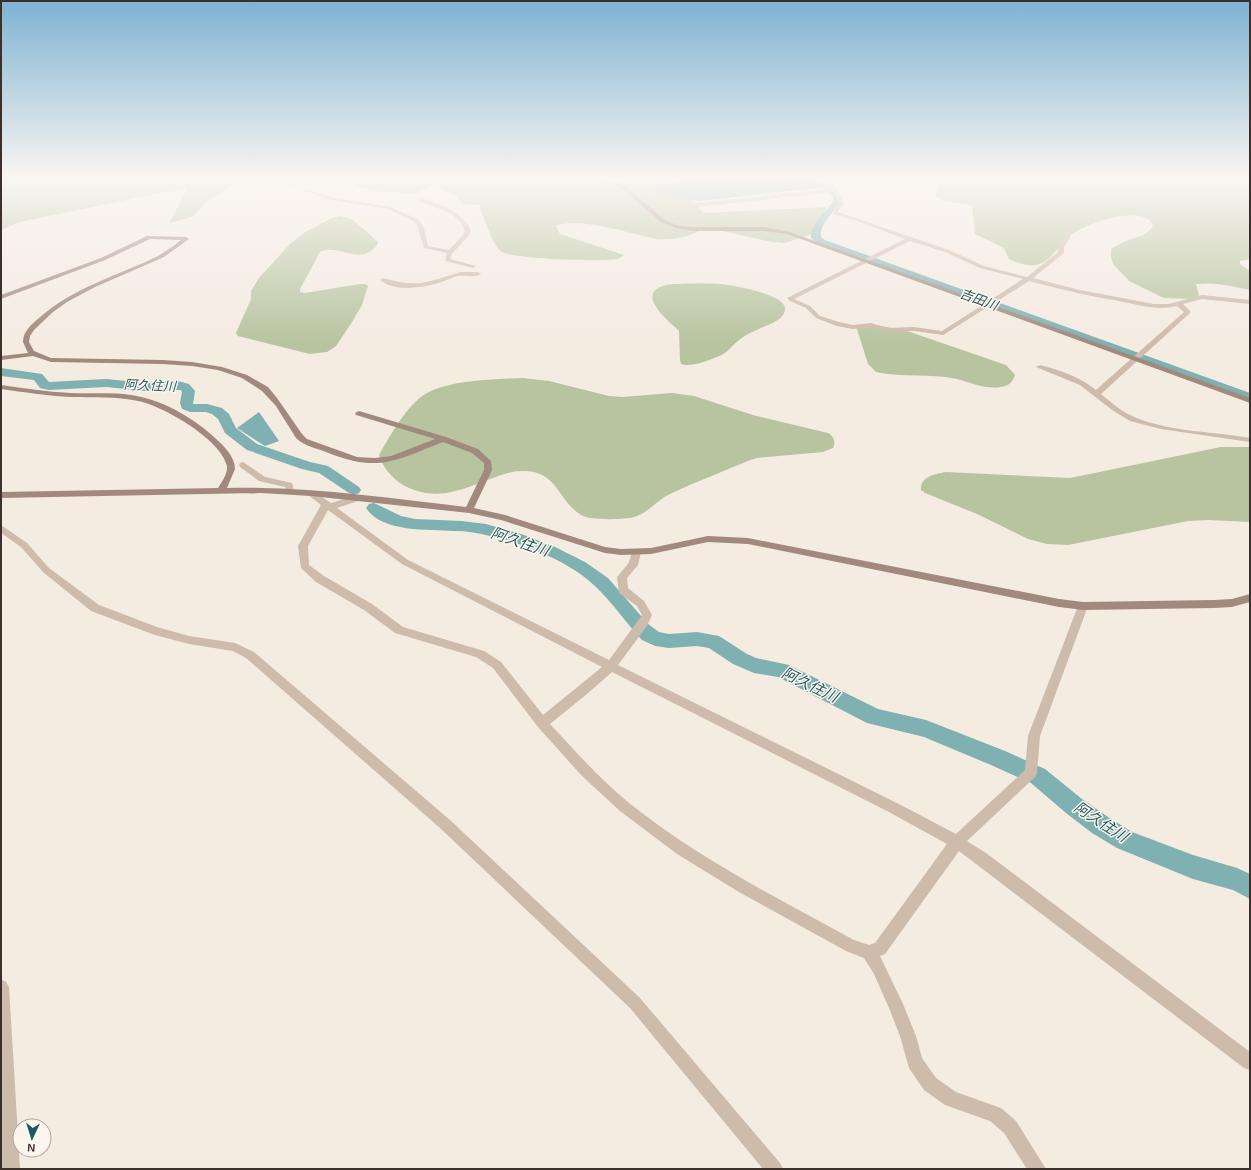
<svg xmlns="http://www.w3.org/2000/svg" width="1251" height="1170" font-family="Arial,'Noto Sans JP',sans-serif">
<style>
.green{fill:#b8c4a0}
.water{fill:#7fb0b2}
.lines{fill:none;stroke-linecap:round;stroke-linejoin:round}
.river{fill:#7fb0b2;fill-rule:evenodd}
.street{fill:#cdbbac;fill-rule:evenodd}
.secondary{fill:#a18a7d;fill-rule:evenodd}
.labels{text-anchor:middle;stroke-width:3;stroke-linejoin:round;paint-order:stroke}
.far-water-label{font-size:13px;font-style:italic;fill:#1f5a5e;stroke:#fbf5ee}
.water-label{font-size:15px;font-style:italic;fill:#1f5a5e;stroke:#fbf5ee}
</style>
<rect width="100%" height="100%" fill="#f4ebe1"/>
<g class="green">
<polygon points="1,179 242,179 204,204 192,217 169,223 187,190 184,188 20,222 1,230"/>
<path d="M346 179H672L676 180 667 187 647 191 675 197 690 199 704 213 827 207 810 235 784 243 772 242 704 227C691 238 672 240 656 239 632 234 577 216 556 226L560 234 624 255C621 257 619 259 616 259 600 262 514 259 502 252 492 245 484 217 479 205L463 204 453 194 445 191 437 184 414 194 389 192 358 187Z"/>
<path d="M933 179H1250V259L1240 261V264L1250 271V290C1231 286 1215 282 1196 284L1199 295 1196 299 1164 298 1129 281 1113 264 1111 257V249C1116 246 1121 243 1126 241 1135 237 1149 236 1153 225 1143 203 1085 224 1071 235 1060 243 1054 257 1042 263 1031 268 1019 264 1009 259L1004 248 975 234 972 205 943 201 936 196 938 182Z"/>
<path d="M339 216 352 219 378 242C377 246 376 247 373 249 358 264 337 243 320 252L300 289V292L305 293 360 284H366L368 286 362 305 352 322 336 346 327 352 310 354 238 336 236 333 251 299V291L259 278 290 244 305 232 332 218Z"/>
<path d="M679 284C692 283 706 283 719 284 731 285 788 294 785 310 783 321 767 325 759 329 752 332 743 336 738 341 731 346 728 353 719 356 710 360 691 368 681 364L680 360 679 331C670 322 635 295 663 286 668 284 674 284 679 284Z"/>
<path d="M877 325 910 332 1006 365 1015 375C1013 380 1011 384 1005 386 989 391 972 383 957 379 931 373 902 378 876 372L868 364 857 329 858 327Z"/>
<path d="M523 378 549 381 609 396 622 397 672 393 694 396 753 415 828 433C834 437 836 441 833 448L823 452 757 458 748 461C722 472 695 482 670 494 657 500 647 514 634 517 624 520 592 520 583 516 557 502 559 470 522 471 511 471 501 475 490 479 459 491 435 502 403 485 392 478 383 468 379 455 390 436 407 404 427 393 450 380 497 379 523 378Z"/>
<path d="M1221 447H1250V522L1209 520 1188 521 1068 545 1047 544 1028 539 977 514 925 493 921 490C920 476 936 474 946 472L1070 478Z"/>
</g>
<g class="water">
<polygon points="672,179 815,179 823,182 825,187 699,201 675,197 647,191 667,187 675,180"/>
<polygon points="259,412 279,441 265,446 237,428"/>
</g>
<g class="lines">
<g class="river">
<path d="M774 179H795L830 184 841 196 842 198C837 211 819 222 821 237L825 240 1250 393V401L819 244 811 238C810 221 828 213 834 198L824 188 778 181Z"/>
<polygon points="1,368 42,374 49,382 106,379 146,383 178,381 189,384 195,391 193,404 207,404 222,408 229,414 236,428 257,444 310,462 328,466 359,487 361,490 359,493 354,495 349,493 319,473 302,469 247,450 225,433 218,419 212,414 206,412 190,412 182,409 180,403 182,392 181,390 146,391 106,387 49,390 40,388 34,380 1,376"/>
<path d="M374 503 401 516 415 519 461 521 486 524 524 535 555 547 585 562 608 578 648 624 659 632 669 634 697 632 719 636 747 654 756 658 789 665 878 709 926 720 1005 751 1045 769 1082 799 1108 817 1132 832 1193 855 1237 868 1250 874V899L1233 890 1193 879 1117 848 1092 833 1066 813 1031 783 991 765 924 737 867 723 778 677 754 673 733 664 709 648 697 646 669 648 655 646 642 640C626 623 613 603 596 587 571 562 525 544 490 536 479 533 467 531 454 531 429 529 382 533 366 508L369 504Z"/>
</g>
<g class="street">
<path d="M260 179 282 181 333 198 391 207 419 220 424 228 428 246 449 250 464 234 465 231C456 208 436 211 418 200L421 198C441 204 462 211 471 231L469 235 451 255 450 259 476 266 473 268 445 261 447 253 424 248 418 228 415 222 388 209 332 200 281 183Z"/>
<path d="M823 179H828L836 187 844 203 838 212 949 250 984 266 1027 277 1058 252V247L1065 238 1063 225 1066 223 1069 225 1070 238 1064 247V253L1033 278 1080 290 1154 304H1169L1202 295 1250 300V304L1202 299 1183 304 1190 311V313L1101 394C1110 401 1118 409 1128 414 1163 432 1212 431 1250 438V442L1161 429 1130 421 1112 410 1080 385 1036 367 1040 365C1060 370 1080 377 1096 390L1184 312 1177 306C1158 311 1139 305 1119 301 1089 296 1059 289 1029 281L943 335 914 331 887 332 871 327 853 329 837 326 816 318 806 308 790 301 787 298 905 239 857 221 833 214 838 203 834 192 651 212 648 210 651 208 832 189ZM910 241 945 252 980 268 1023 279 942 331 914 327 887 328 871 323 853 325 839 322 820 316 810 306 794 299Z"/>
<path d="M461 272H478L481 274C476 278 466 275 459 276 452 277 446 281 438 283 422 288 394 292 380 280L383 278C400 283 416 286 434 280 443 278 452 274 461 272Z"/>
<polygon points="243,462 265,477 292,483 294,491 290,494 287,493 285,487 259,481 240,467 239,465 240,463"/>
<path d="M311 490 331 503 358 495 361 496 362 498 361 500 337 508 408 560 609 660 642 615 637 606 619 593 617 577 628 564 633 550H639L641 552 638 565 627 578 628 588 644 601 652 615 647 626 618 665 899 804 956 834 1025 770 1028 736 1078 606 1079 603H1087L1088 606 1040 736 1037 773 1035 777 967 841 986 853 1250 1052V1070L1244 1068 959 851 885 954 880 956 903 1004 916 1036 922 1058 936 1078 956 1092 1001 1108 1016 1121 1046 1169H1027L1004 1133 990 1121 945 1105 924 1090 909 1068 900 1036 889 1008 874 974 864 958 846 951 739 892 677 854 620 811 582 776 538 727 493 668 476 657 395 633 364 610 316 582 301 568 298 546 321 505 308 495 307 493ZM328 510 402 564 602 667 543 715 501 662 484 651 403 627 372 604 324 576 309 565 308 546ZM612 672 889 812 947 844 875 943 869 945 854 940C777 898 698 858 629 803 600 779 575 751 550 724L587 694Z"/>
<polygon points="1,525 27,543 49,568 99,605 157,627 189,636 235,643 254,652 450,820 640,998 780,1163 783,1169 763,1169 630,1008 440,828 246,658 233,651 189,644 155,635 91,611 43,572 21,547 1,533"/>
<polygon points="1,979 6,982 9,987 20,1169 2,1169"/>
</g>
<g class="secondary">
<polygon points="583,179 610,181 624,185 665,220 679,226 694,227 764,227 790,232 1250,398 1250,403 787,234 764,231 694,231 676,228 661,222 620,187 609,183"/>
<path d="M147 236 186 237 189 239 164 257 95 287 67 302 53 312 34 330 30 336 29 342 34 351 51 358 163 360 192 362 222 367 247 375 268 387 277 398 302 434 307 439 357 457 375 458 391 456 435 439 356 415 355 413 359 411 446 437 478 449 491 461 492 470 474 508 505 515 605 547 621 549 651 548 708 536 748 538 1059 599 1083 602 1214 600 1232 599 1250 594V602L1232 607 1214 608 1083 610 1059 607 748 544 708 542 651 554 621 555 605 553 501 520 469 513 311 496 261 493 1 498V492L218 488C222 482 228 473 227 466 221 439 163 406 138 401 116 396 93 398 71 397 47 396 24 392 1 389V385C24 388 47 392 70 393 91 394 111 392 131 395 161 399 192 417 214 437 223 445 235 456 235 469L227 488C307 486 387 498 466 507L484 470V463L472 453 443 442C395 461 378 473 326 452 316 448 304 446 296 438L276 406 262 391 242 378 218 370 192 366 163 364 51 362 33 356 1 360V356L28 353 23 342C23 331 32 324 39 318 74 287 117 276 158 256 166 251 174 246 181 240L150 239 105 260 1 299V295L101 258Z"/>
</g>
</g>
<linearGradient id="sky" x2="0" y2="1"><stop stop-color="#7eb2d2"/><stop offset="0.52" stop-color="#faf6f2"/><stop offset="1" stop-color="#faf6f2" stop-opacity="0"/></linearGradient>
<rect width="1251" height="343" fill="url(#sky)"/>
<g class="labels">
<g class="far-water-label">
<text transform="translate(979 299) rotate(20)" y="5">吉田川</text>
<text transform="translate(150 385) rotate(2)" y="5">阿久住川</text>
</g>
<g class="water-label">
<text transform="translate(520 542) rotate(19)" y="5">阿久住川</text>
<text transform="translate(810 685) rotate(26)" y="5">阿久住川</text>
<text transform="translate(1101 822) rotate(33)" y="5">阿久住川</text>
</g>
</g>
<rect width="1251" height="1170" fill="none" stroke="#3b302b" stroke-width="4"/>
<g transform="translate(32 1138) rotate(184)"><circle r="19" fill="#fbf5ee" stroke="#aea6a0"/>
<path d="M0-3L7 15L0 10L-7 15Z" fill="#1f5a5e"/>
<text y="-6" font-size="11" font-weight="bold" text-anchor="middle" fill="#3b302b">N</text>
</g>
</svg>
